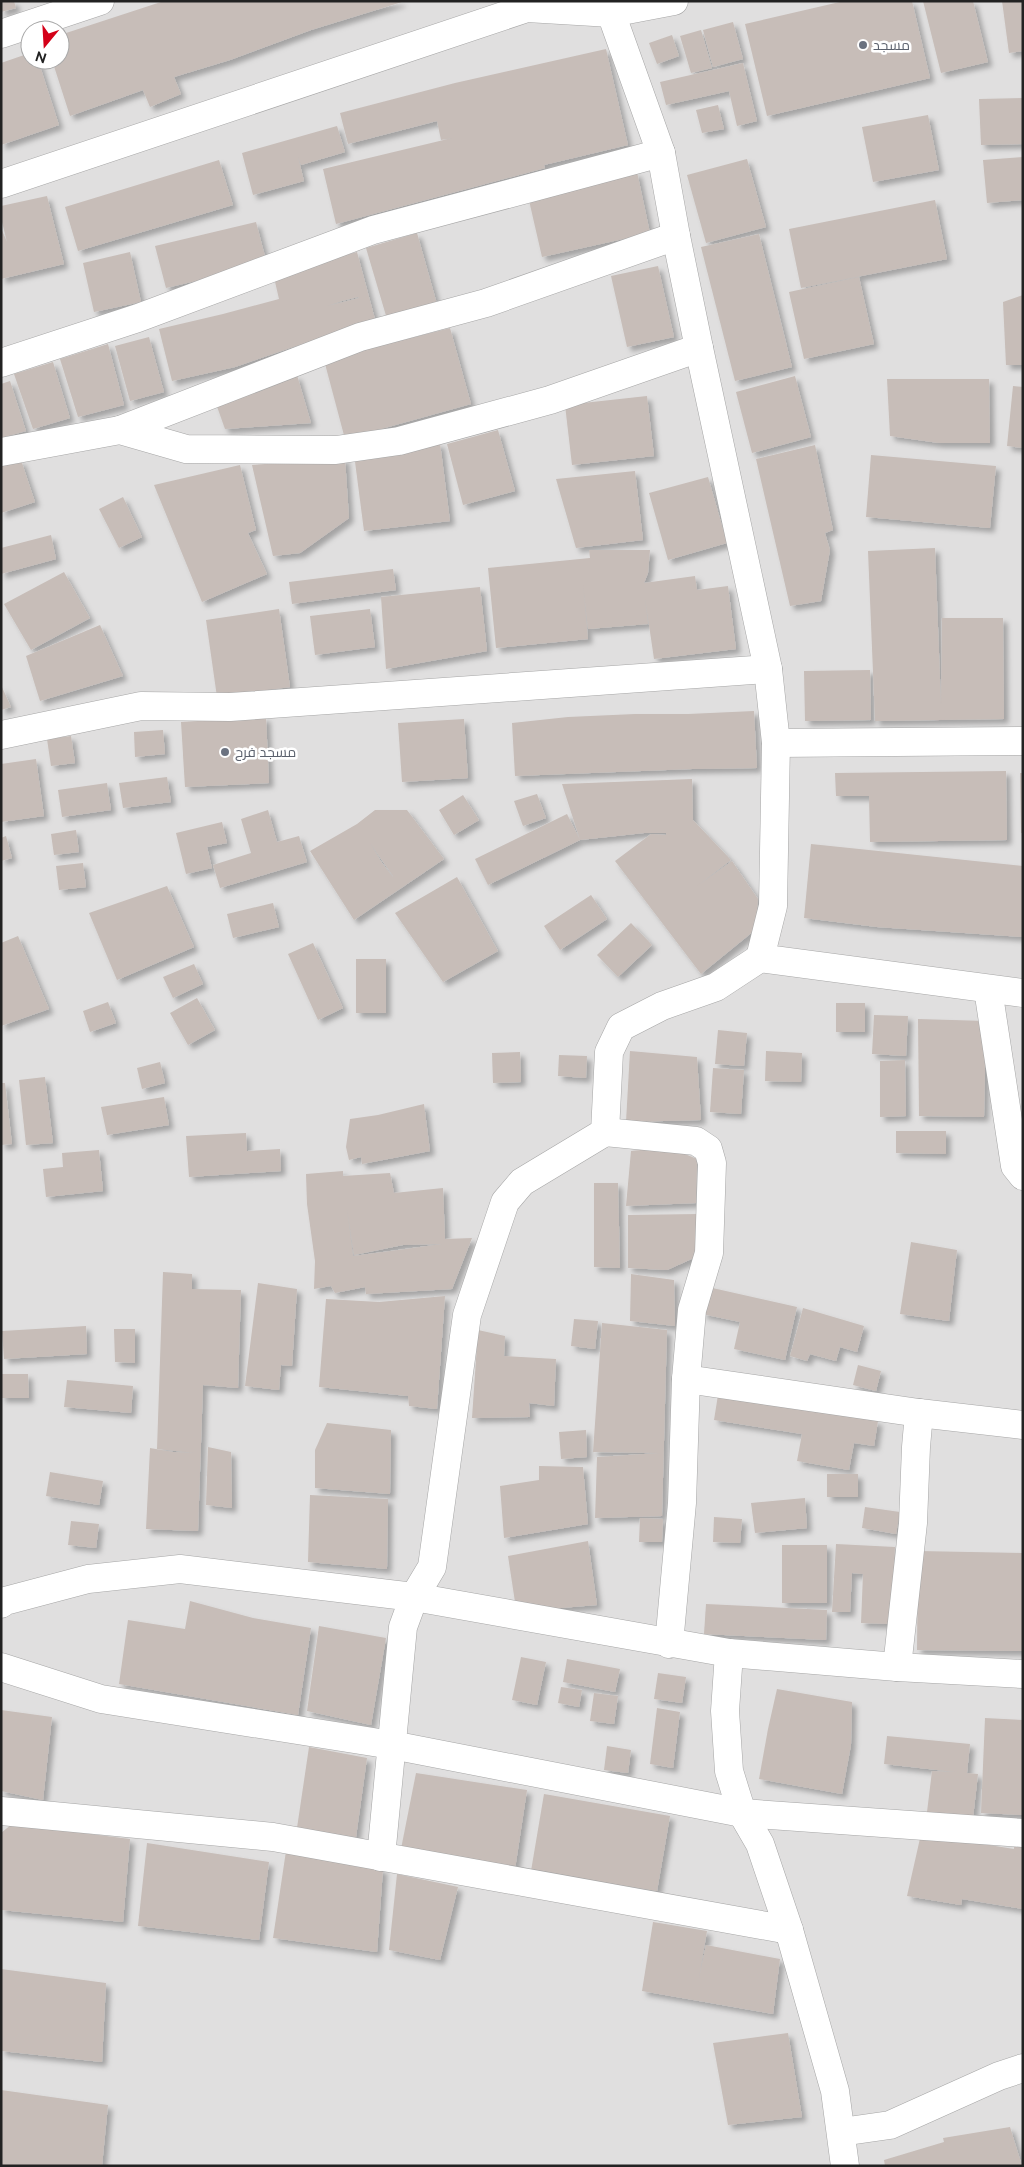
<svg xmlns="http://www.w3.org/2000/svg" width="1024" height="2167" font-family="Raleway,Cairo,sans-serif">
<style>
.residential{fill:#e0dfdf;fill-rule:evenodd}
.building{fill:#c7bdb8;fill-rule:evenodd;filter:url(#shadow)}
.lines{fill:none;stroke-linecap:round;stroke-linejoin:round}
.minor-casing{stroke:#a6a6a6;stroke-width:29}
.minor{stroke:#fff;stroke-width:28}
.worship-dot{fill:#6b7280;stroke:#fff;stroke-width:2}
.labels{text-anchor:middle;stroke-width:5;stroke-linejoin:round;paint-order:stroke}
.worship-label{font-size:14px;fill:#5b616d;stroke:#fff;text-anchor:start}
</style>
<defs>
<filter id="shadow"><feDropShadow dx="4.5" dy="4.5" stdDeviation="2.5" flood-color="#0004"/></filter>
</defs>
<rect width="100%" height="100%" fill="#f2eee9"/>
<path class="residential" d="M1 1H1023V2166H1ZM30 30H60V60H30Z"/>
<g class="building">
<polygon points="1,1 14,1 16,8 1,12"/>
<polygon points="164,1 401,1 402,2 311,30 230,60 174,77 181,94 150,107 143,90 70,116 52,60 60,60 60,35"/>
<polygon points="844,1 912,1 930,78 767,116 745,24"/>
<polygon points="923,1 973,1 988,62 941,73"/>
<polygon points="1002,1 1023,1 1023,51 1009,53"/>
<polygon points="733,22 743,59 713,67 703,30"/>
<polygon points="701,30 712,68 691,73 680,36"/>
<polygon points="672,35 679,56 657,64 649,43"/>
<polygon points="606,49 628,145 544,165 545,168 336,224 323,169 452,138 441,140 437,121 348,144 340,113 455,83"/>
<polygon points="30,53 30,60 38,60 59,125 1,145 1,63"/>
<polygon points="743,63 757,121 737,126 729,91 666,105 660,82"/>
<polygon points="1023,98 1023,144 981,145 979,99"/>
<polygon points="718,105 724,129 702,133 696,110"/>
<polygon points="928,115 939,170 873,182 862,127"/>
<polygon points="337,126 345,152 301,165 298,157 304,181 253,195 242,153"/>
<polygon points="1023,157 1023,200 987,203 983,160"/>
<polygon points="747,159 766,227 706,243 687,175"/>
<polygon points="219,160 233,205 78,251 65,207"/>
<polygon points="637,172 650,233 542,257 528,196"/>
<polygon points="47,196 64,264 1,279 1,228 7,242 1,218 1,206"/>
<polygon points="935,200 947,259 801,288 789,229"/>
<polygon points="256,222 267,264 166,288 155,246"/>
<polygon points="417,233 437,304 387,319 366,248"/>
<polygon points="759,234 792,367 735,381 701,247"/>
<polygon points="130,252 141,302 94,312 83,263"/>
<path d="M357 252 376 323 293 347 235 367 172 381 159 329 223 314 279 299 273 273ZM358 297 359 298 327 306 342 301Z"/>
<polygon points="658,266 674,337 627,347 611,276"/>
<polygon points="859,277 874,344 804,359 789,292"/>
<polygon points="1023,295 1023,365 1006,365 1003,302"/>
<polygon points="450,328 471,404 345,439 324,360"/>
<polygon points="149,337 164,392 130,401 115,346"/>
<polygon points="108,344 124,405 78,417 60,359"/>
<polygon points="53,362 70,418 33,429 14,374"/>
<polygon points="297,375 311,423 225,429 214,398"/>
<polygon points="795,376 811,437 752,453 736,392"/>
<polygon points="887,379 989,379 990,443 939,443 890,436"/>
<polygon points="10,381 26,431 1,438 1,384"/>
<polygon points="1013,386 1023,387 1023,448 1007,446"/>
<polygon points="647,396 654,456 572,465 565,405"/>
<polygon points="498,430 515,491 463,505 447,444"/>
<polygon points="440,443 450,521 364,531 354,454"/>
<polygon points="815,445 833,530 825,533 830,550 821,601 790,606 756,459"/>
<polygon points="871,455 996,466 990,528 866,517"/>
<polygon points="345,458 349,518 300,553 273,556 252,465"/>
<polygon points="21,460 35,502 1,513 1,466"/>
<polygon points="240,465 256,530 248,533 267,574 202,602 154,485"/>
<polygon points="635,471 643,540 576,548 556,479"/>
<polygon points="708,477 727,543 668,560 649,493"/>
<polygon points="123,497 142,537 119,548 99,509"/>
<polygon points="51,535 56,559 1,574 1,548"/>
<polygon points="935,548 941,705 942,618 1003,618 1004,719 875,721 868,551"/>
<polygon points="589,550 650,550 648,573 644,583 695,576 697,590 728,586 736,649 654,659 645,598 648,624 588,629 583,584 588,639 496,648 488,568 590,558"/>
<polygon points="393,569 396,590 292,604 289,582"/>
<polygon points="64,572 90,618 31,650 4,604"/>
<polygon points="480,587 487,651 386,669 381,597"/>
<polygon points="279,609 290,687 217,697 206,620"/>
<polygon points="370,609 375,647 315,655 310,616"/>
<polygon points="100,625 123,676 40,701 26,656"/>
<polygon points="870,670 871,720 805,721 804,671"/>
<polygon points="1,685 11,707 1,710"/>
<polygon points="754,711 757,768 692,769 515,776 512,723 568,717 635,714 688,714"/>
<polygon points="266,717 269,783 185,787 181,722"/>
<polygon points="464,719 468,778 402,782 398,723"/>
<polygon points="163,730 165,754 135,757 134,732"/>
<polygon points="71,736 75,763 51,766 47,739"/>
<polygon points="36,759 44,816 1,822 1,764"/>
<polygon points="1006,771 1007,840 870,842 869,796 836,796 835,773"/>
<polygon points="1020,773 1023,773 1023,833 1021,833"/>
<polygon points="167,777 171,802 123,808 119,783"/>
<polygon points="692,779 693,820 731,860 697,886 732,861 758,899 755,930 701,974 615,861 651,834 666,835 666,833 644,833 580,840 562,784"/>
<polygon points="107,783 111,810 62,817 58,790"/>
<polygon points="537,794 546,818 523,826 514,801"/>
<polygon points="463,795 479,820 454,835 439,810"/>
<polygon points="268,810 277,842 299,836 307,862 220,888 213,865 251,853 241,819"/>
<path d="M375 810H407L444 859 354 920 310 851 357 824ZM370 843 393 876V877L382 863Z"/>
<polygon points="567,814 580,840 488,885 475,859"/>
<polygon points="222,822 227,843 207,847 212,868 186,874 176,833"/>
<polygon points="76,830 79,852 54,855 51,834"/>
<polygon points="6,836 12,858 1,861 1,838"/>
<polygon points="811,844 1023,866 1023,937 877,927 804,918"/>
<polygon points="83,863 86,887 59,890 56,866"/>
<polygon points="457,877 498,951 443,982 395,913"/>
<polygon points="167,886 194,947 117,980 89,913"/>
<polygon points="591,895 607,919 560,950 544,926"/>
<polygon points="273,903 279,927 233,938 227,914"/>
<polygon points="631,923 652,945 618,977 597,955"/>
<polygon points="18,936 49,1009 1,1026 1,943"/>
<polygon points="313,943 343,1008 318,1020 288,954"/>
<rect x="356" y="959" width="30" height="54"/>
<polygon points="194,964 203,984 173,998 163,977"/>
<polygon points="197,998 215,1030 188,1045 170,1013"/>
<polygon points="108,1002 116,1023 90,1032 83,1011"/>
<rect x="836" y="1003" width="29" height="29"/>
<polygon points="874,1015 908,1016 906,1056 872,1054"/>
<polygon points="918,1019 986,1021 984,1117 919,1116"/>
<polygon points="718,1030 747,1033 744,1066 715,1064"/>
<polygon points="630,1051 697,1057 701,1120 626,1122"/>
<polygon points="766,1051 802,1053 801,1082 765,1081"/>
<polygon points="520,1052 521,1082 493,1083 492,1053"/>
<polygon points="559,1055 587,1056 586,1078 558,1076"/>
<polygon points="905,1060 906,1116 880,1117 880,1061"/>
<polygon points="160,1062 165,1083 142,1089 137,1068"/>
<polygon points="713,1068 744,1070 741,1114 710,1112"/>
<polygon points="45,1077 53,1143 26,1145 19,1080"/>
<polygon points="1,1083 5,1083 12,1144 1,1145"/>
<polygon points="164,1097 169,1125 107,1135 101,1107"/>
<polygon points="424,1104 430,1151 362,1164 361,1157 349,1160 346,1147 350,1119 378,1115"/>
<polygon points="896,1131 946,1131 946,1154 896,1153"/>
<polygon points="246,1133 247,1151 280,1149 281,1171 189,1177 186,1136"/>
<polygon points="668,1147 697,1159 696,1203 626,1206 631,1151"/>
<polygon points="99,1150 103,1191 46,1197 43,1169 63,1167 62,1153"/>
<path d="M343 1171V1176L390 1173 394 1193 443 1188 445 1239 472 1238 452 1289 366 1294 365 1287 335 1293 331 1286 314 1289 315 1261 307 1204 306 1174ZM347 1209 354 1255 403 1245 442 1244 361 1255 353 1256Z"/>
<polygon points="594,1183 618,1183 620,1268 594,1267"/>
<polygon points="698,1214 696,1257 667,1270 628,1268 628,1215"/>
<polygon points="911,1242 957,1250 949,1321 900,1314"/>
<polygon points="163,1272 192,1274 192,1289 241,1290 238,1388 203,1385 198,1531 146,1529 150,1448 173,1452 195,1453 157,1449"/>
<polygon points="631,1274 674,1280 675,1326 630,1321"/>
<polygon points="258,1283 297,1289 292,1366 281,1365 279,1390 245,1386"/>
<polygon points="708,1287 797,1307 785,1360 734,1349 740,1322 702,1314"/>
<polygon points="445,1296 437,1409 409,1406 408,1396 319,1387 326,1299 379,1302"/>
<polygon points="803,1308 864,1326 857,1352 840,1347 836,1361 810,1354 807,1361 790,1356"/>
<polygon points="574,1319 598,1321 595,1349 571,1346"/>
<polygon points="602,1323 667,1330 662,1516 595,1518 597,1457 660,1453 593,1452"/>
<polygon points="86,1326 87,1354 4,1359 2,1331"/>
<polygon points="114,1329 135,1329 135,1363 115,1362"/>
<polygon points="478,1330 505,1336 504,1356 556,1359 554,1406 529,1403 530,1417 472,1418"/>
<polygon points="858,1365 881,1371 876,1391 853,1385"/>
<polygon points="1,1374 28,1374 29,1398 1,1398"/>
<polygon points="67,1380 133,1386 131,1413 64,1407"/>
<polygon points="718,1395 878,1421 874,1446 854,1443 849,1470 797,1461 802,1434 714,1420"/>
<polygon points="327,1423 391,1430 390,1494 315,1488 315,1450"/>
<polygon points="586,1430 587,1457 561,1459 559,1432"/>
<polygon points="208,1447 231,1452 232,1508 206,1505"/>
<polygon points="539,1466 583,1467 588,1524 504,1538 500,1486 539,1480"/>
<polygon points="50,1472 103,1481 99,1505 46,1496"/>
<rect x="827" y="1474" width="31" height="23"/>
<polygon points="310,1495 388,1499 387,1569 308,1562"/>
<polygon points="805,1498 807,1528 755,1533 751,1503"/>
<polygon points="865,1507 900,1512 896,1534 862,1528"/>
<polygon points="714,1517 742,1519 740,1543 713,1542"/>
<polygon points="640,1518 663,1519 662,1542 639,1542"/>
<polygon points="71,1521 99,1524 96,1548 68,1545"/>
<polygon points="588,1541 597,1605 524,1611 515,1602 508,1556"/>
<polygon points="836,1544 895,1547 891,1624 861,1623 863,1574 852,1573 850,1612 832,1612"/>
<rect x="782" y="1545" width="45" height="58"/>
<polygon points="918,1551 1023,1553 1023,1651 917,1650"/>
<polygon points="190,1601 253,1618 311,1628 298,1715 119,1684 128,1620 185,1629"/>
<polygon points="706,1604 827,1610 826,1640 704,1634"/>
<polygon points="319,1626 386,1638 371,1725 307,1711"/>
<polygon points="521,1657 546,1662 537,1705 512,1700"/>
<polygon points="567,1659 620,1669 615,1692 563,1682"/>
<polygon points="658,1673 686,1677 682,1703 654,1699"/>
<polygon points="561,1687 582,1690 579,1707 558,1703"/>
<polygon points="777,1689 852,1702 851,1745 842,1794 759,1779 768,1729"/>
<polygon points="594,1693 618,1696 614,1724 590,1721"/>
<polygon points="657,1708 680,1712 673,1768 650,1764"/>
<polygon points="1,1710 52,1717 43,1800 1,1791"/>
<polygon points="985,1718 1023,1720 1023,1815 981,1813"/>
<polygon points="887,1736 970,1744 967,1773 978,1774 973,1818 927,1812 932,1771 955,1772 884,1764"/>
<polygon points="607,1746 631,1750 628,1773 604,1770"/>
<polygon points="309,1747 367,1758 356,1837 297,1828"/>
<polygon points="416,1773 527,1790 515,1869 401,1849"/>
<polygon points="544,1794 670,1816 657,1891 531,1871"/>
<polygon points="12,1824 130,1839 123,1922 1,1910 1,1833"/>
<polygon points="921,1834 1014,1849 1014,1844 1023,1845 1023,1909 962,1899 961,1905 907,1896"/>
<polygon points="147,1843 269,1862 259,1940 138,1926"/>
<polygon points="286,1851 383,1869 377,1952 273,1938"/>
<polygon points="397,1874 458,1887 440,1960 389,1950"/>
<polygon points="653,1922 707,1931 699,1978 706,1945 780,1959 773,2014 642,1991"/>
<polygon points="1,1969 106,1983 102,2062 1,2051"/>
<polygon points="788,2033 802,2117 728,2125 713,2043"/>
<polygon points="1,2090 108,2105 102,2166 1,2166"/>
<polygon points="1010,2127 1022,2166 885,2166 884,2160 944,2142 943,2138"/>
</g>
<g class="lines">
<g class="minor-casing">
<g id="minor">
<polyline points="611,13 661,153 676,236 699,348 768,669 776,743 773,906 760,958 1023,993"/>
<polyline points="1,34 100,1"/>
<polyline points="1,184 527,8 611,13 674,1"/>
<polyline points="1,363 138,318 373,230 661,153"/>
<polyline points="120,430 360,337 486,303 676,236"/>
<polyline points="1,452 120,430 186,449 336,450 399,441 550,400 699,348"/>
<polyline points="1,735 141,706 230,707 768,669"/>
<polyline points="776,743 1023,741"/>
<polyline points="988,989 1015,1166 1023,1176"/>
<polyline points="605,1132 696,1141 708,1149 712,1163 709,1253 692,1310 686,1379 682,1503 669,1644"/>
<polyline points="686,1379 919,1413 1023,1425"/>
<polyline points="1,1604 5,1601 88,1579 180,1569 414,1597 729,1653 897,1667 1023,1674"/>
<polyline points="729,1653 725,1711 729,1771 742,1813 760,1844 789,1930 835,2091 845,2166"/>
<polyline points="1,1667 101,1699 392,1745 742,1813 1023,1833"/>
<polyline points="897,1667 913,1523 916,1447 919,1413"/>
<polyline points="1,1811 273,1837 789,1930"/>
<polyline points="381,1857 403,1627 414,1597 432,1567 467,1315 505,1202 522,1182 605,1132 609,1052 621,1027 662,1006 716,987 760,958"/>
<polyline points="841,2132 890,2125 999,2076 1023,2068"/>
</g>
</g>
<use href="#minor" class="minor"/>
</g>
<g class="worship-dot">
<circle cx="863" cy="45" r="5"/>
<circle cx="225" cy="752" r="5"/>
</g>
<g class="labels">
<g class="worship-label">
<text x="873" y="50">مسجد</text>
<text x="235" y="757">مسجد فرح</text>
</g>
</g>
<rect width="1024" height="2167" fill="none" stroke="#222222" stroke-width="5"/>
<g transform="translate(45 45) rotate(198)"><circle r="24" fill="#ffffff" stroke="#a7a7a7"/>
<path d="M0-4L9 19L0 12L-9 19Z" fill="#d40018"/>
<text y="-8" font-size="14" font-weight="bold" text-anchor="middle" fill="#222222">N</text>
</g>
</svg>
